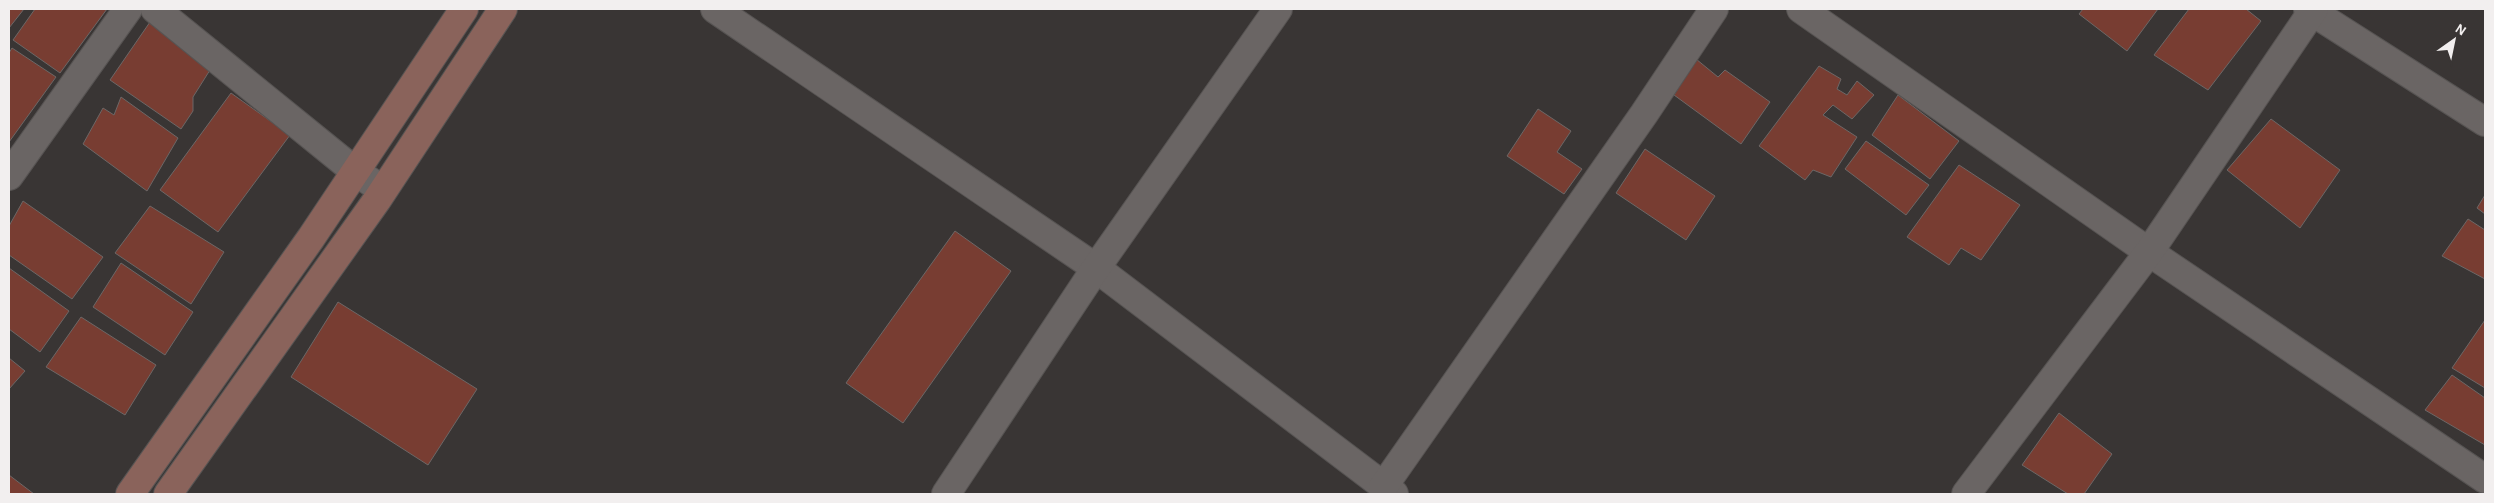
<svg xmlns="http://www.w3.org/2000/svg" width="2494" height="503" font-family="'Alegreya Sans',sans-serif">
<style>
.building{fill:#783d32;stroke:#6c6766}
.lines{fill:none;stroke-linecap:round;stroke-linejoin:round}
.minor-casing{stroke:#575453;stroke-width:30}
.secondary-casing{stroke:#575453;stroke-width:30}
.minor{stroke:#6a6564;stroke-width:28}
.secondary{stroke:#8a635b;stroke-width:28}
</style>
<rect width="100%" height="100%" fill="#393534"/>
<g class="building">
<polygon points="9,9 24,9 9,28"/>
<polygon points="35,9 107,9 60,73 13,40"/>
<polygon points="2083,9 2158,9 2127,51 2079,14"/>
<polygon points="2189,9 2246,9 2261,21 2208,90 2154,55"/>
<polygon points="150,22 210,70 193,97 193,111 181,129 110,80"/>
<polygon points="12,48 56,77 9,142 9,53"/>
<polygon points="1696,59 1718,77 1725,70 1770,102 1741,144 1674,95"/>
<polygon points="1819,66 1841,79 1837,89 1847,95 1857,81 1874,95 1852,119 1833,105 1823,115 1857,137 1831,177 1813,170 1805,180 1759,146"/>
<polygon points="231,93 290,135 218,232 160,190"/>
<polygon points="1898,95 1959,141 1930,179 1872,135"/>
<polygon points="121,97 178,138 147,191 83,144 103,108 114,115"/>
<polygon points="1538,109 1571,131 1557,152 1582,169 1564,194 1507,156"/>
<polygon points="2271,119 2340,170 2300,228 2227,170"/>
<polygon points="1866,141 1929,185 1906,215 1845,169"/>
<polygon points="1645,149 1715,196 1686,240 1616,193"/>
<polygon points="1959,165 2020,205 1981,260 1961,248 1949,265 1907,237"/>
<polygon points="2485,195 2485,214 2477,208"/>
<polygon points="23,201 103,257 72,299 9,255 9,226"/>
<polygon points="150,206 224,252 191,304 115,253"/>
<polygon points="2468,219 2485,230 2485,279 2442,256"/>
<polygon points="955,231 1011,271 903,423 846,383"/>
<polygon points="121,263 193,312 165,355 93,307"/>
<polygon points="9,268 69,311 40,352 9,329"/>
<polygon points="338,302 477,389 428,465 291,377"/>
<polygon points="81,317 156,365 125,415 46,367"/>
<polygon points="2485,320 2485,388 2452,368"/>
<polygon points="9,358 25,371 9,389"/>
<polygon points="2452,375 2485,398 2485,445 2425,410"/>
<polygon points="2059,413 2112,454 2084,494 2068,494 2022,465"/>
<polygon points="9,475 34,494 9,494"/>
</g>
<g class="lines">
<g class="minor-casing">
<g id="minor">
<polyline points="155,9 356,172 383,190"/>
<polyline points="715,9 1096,268 1394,494"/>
<polyline points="1801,9 2149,252 2485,479"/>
<polyline points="2308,9 2485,122"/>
<polyline points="9,176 128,9"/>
<polyline points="1383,487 1644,114 1714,9"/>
<polyline points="946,494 1096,268 1278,9"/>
<polyline points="1966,494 2149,252 2314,9"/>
</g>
</g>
<g class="secondary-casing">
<g id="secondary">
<polyline points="130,494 311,238 464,9"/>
<polyline points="168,494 377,200 503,9"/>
</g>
</g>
<use href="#minor" class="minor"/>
<use href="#secondary" class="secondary"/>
</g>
<rect width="2494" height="503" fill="none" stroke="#f2efef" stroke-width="20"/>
<g transform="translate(2454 40) rotate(33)" stroke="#393534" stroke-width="4" paint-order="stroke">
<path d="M0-4L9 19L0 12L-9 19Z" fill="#f2efef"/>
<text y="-8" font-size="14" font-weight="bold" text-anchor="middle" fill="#f2efef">N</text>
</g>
</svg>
